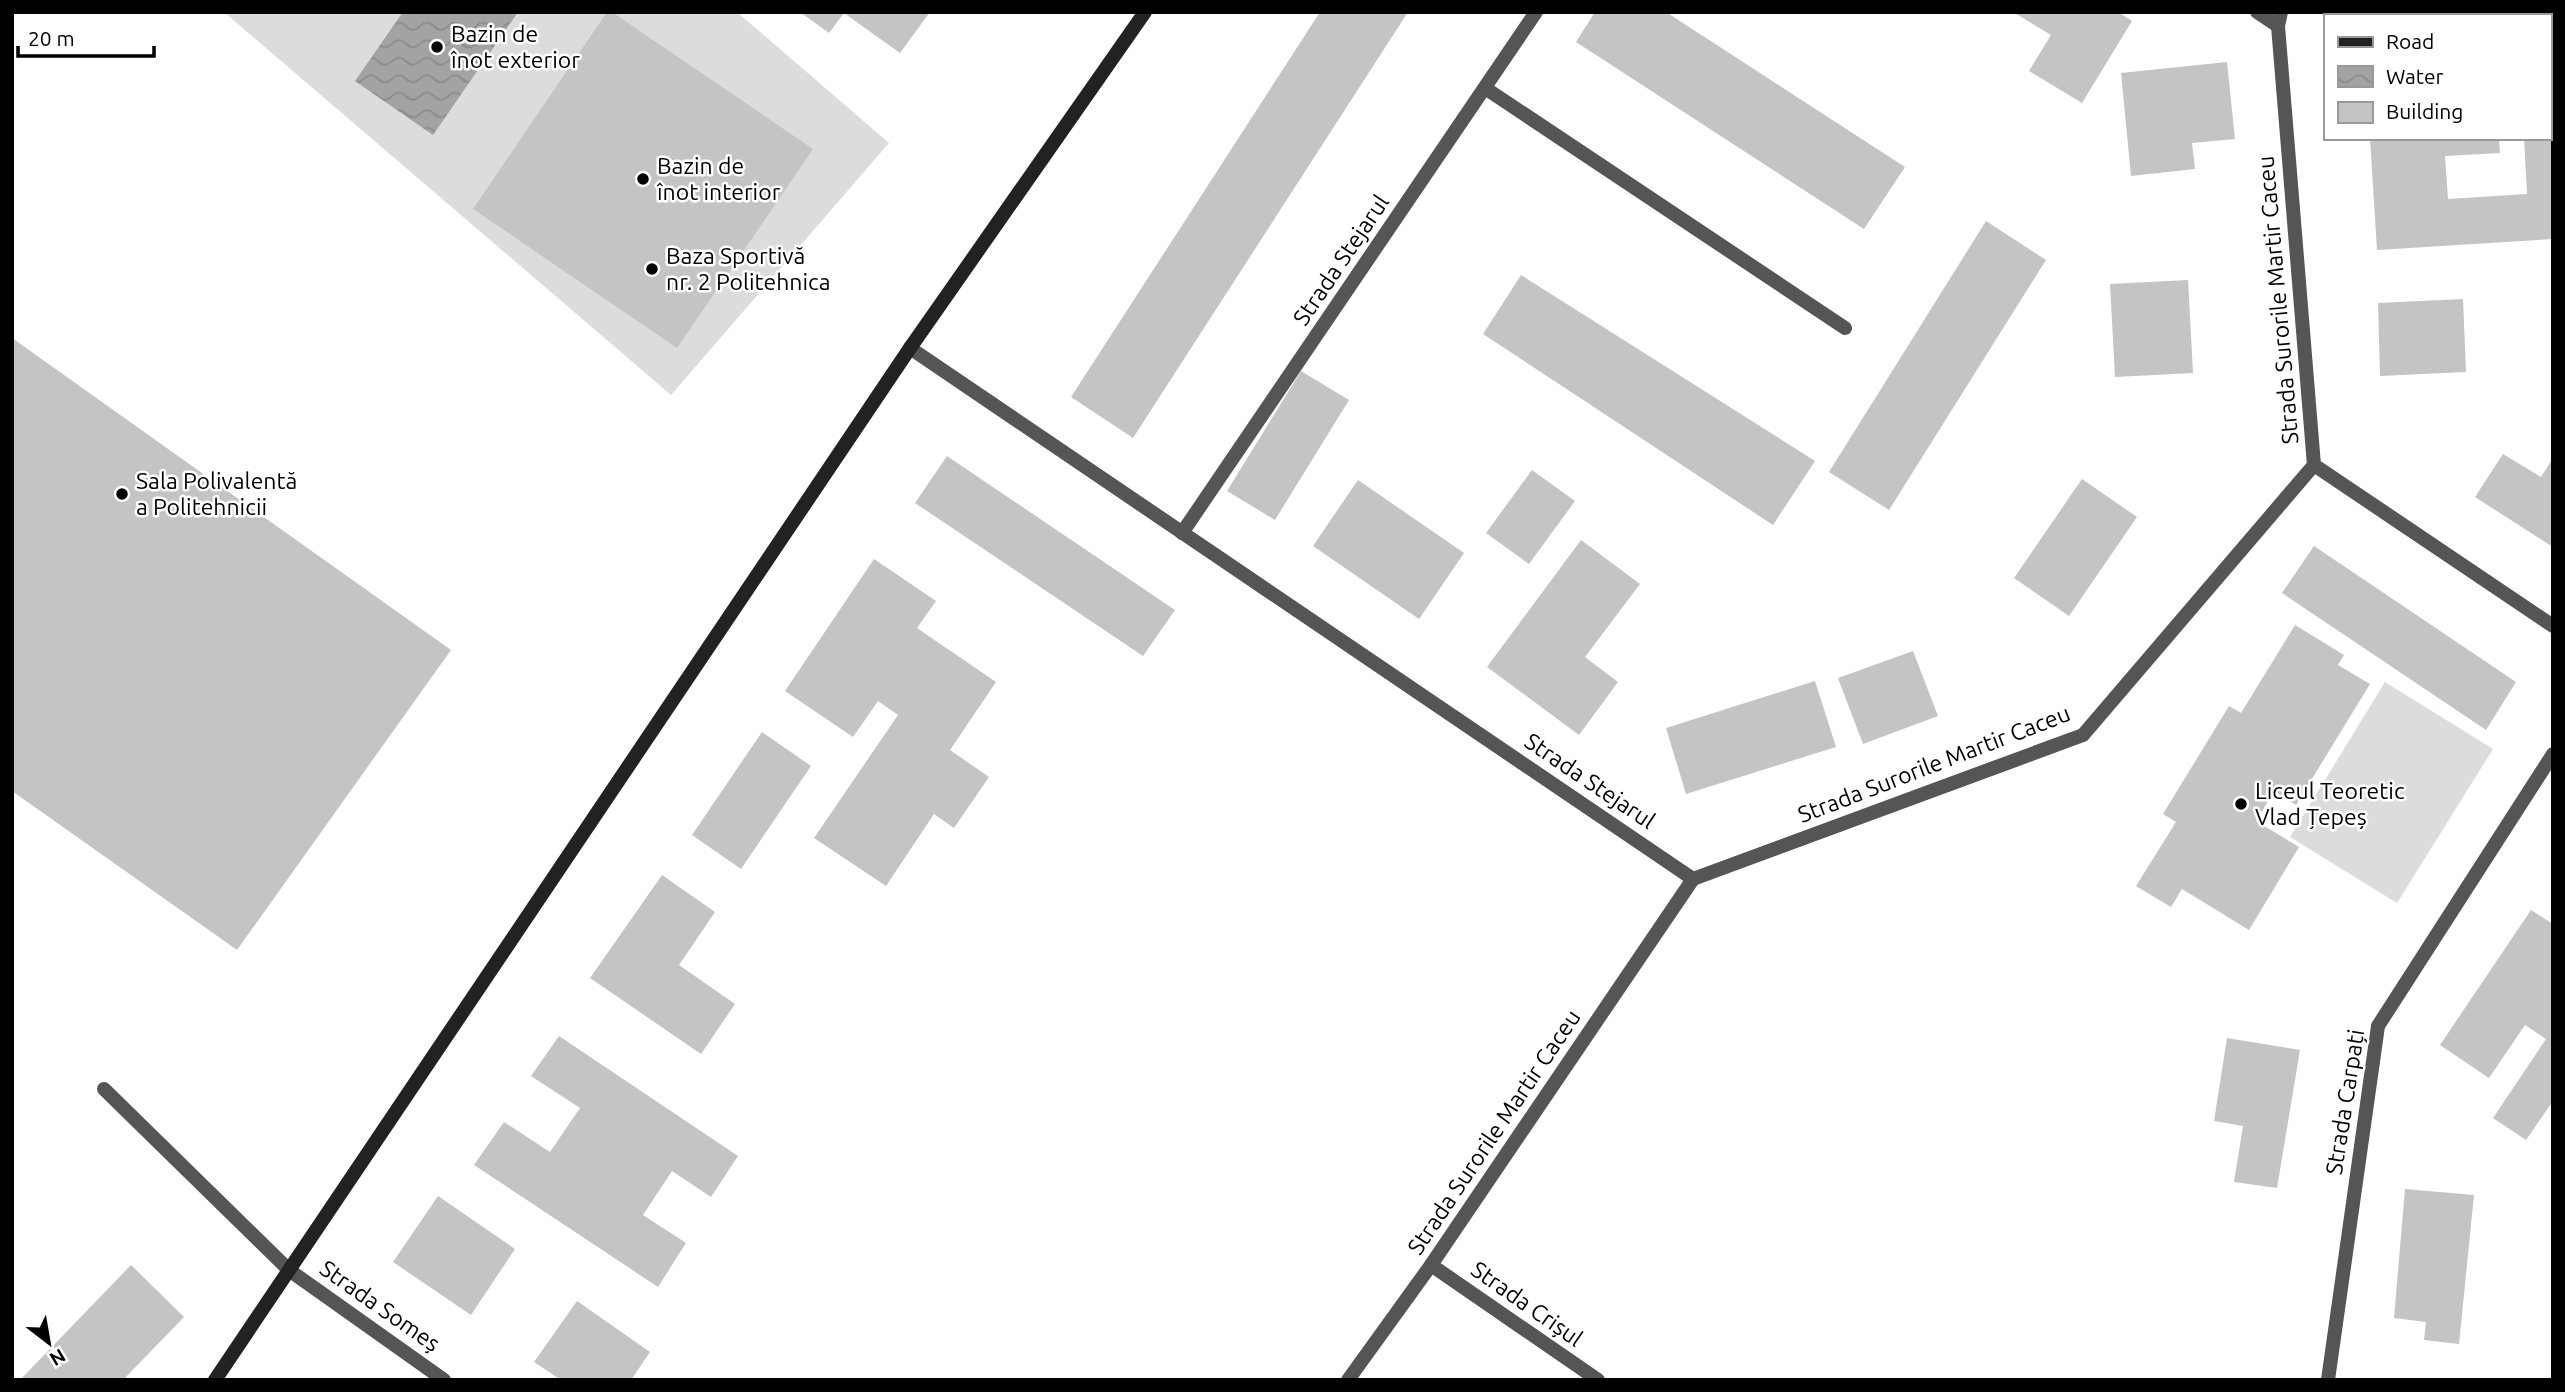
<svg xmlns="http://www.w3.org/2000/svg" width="2565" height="1392" font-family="Ubuntu,sans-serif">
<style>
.pitch{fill:#dcdcdc}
.water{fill:url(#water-waves)}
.building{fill:#c4c4c4}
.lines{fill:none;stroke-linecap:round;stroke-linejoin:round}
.lane{stroke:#555;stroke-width:14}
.street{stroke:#555;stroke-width:14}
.secondary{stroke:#222;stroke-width:14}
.poi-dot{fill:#000;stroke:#fff;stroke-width:2.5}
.labels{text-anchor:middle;stroke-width:5;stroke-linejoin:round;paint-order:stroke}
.poi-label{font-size:23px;fill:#000;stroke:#fff;text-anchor:start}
.street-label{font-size:23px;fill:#000;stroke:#fff}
</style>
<defs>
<pattern id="water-waves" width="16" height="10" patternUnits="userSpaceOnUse" patternTransform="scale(1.75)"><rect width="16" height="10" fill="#a3a3a3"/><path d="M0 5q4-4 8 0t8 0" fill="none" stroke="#8b8b8b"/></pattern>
</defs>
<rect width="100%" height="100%" fill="#fff"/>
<g class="pitch">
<polygon points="224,12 737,12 889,143 671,395"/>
<polygon points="2385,682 2493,749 2397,903 2290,837"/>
</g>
<polygon class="water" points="403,12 518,12 433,135 355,81"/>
<g class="building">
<polygon points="607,12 612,12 813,149 677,348 473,209"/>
<polygon points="800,12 930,12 900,53 844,13 829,33"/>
<polygon points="1320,12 1408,12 1133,438 1071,397"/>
<polygon points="1595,12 1666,12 1905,167 1864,229 1576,42"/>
<polygon points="2013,12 2118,12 2132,21 2082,103 2029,71 2051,35"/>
<polygon points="2395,12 2472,12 2470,16 2401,16"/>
<polygon points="2482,12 2526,12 2524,16 2487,16"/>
<polygon points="2227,62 2235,139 2192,143 2195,169 2131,176 2121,73"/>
<polygon points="2549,99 2553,99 2553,239 2377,250 2370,138 2499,138 2500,153 2445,156 2448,199 2527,194 2524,138 2549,138"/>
<polygon points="1986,221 2046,260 1889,510 1829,472"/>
<polygon points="1521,275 1815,461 1773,525 1483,334"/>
<polygon points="2188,280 2193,373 2115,377 2110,284"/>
<polygon points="2463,299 2466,372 2380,376 2378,303"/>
<polygon points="12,338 451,650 237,950 12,791"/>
<polygon points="1301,371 1349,400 1275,520 1227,491"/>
<polygon points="2503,454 2541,477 2553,458 2553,547 2475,497"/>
<polygon points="947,456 1175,610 1143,656 915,503"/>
<polygon points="1532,470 1575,501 1529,564 1486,533"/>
<polygon points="2082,479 2137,517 2069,616 2014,578"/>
<polygon points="1358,480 1464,553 1419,619 1313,546"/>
<polygon points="1581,540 1640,584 1585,657 1618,682 1579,735 1487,667"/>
<polygon points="2314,546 2516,682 2486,730 2282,593"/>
<polygon points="874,559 936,601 917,628 996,682 950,750 989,777 954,828 934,814 886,886 814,838 898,715 878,701 853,737 785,691"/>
<polygon points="2295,625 2344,655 2338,665 2370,684 2296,805 2274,791 2256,821 2299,847 2249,930 2182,889 2171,907 2136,886 2176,822 2163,814 2229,706 2241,713"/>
<polygon points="1913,651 1938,716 1863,744 1838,678"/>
<polygon points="1815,681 1836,747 1686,794 1666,728"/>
<polygon points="762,732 811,766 741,869 692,835"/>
<polygon points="662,875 715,912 679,965 735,1004 701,1054 590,978"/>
<polygon points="2531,910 2553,924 2553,1101 2526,1140 2493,1118 2546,1039 2525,1025 2489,1078 2440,1045"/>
<polygon points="559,1036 738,1156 711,1197 672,1171 643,1215 686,1243 658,1287 474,1165 504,1122 550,1152 580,1108 531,1076"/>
<polygon points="2227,1038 2300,1050 2277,1188 2234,1182 2243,1126 2214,1121"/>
<polygon points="2405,1189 2474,1195 2459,1344 2424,1340 2426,1322 2394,1318"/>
<polygon points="438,1196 515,1249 471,1315 393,1262"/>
<polygon points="131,1265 184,1317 123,1380 20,1380"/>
<polygon points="577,1301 650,1352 631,1380 561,1380 534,1362"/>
</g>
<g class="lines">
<g class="lane">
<polyline points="1485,88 1845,328"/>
<polyline points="104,1089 289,1270"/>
</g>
<g class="street">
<polyline points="2257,12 2278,26"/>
<polyline points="910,348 1693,879"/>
<polyline points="2314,465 2553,626"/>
<polyline points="1182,533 1536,12"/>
<polyline points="1431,1265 1598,1380"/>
<polyline points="289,1270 444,1380"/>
<polyline points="1348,1380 1431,1265 1693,879 2083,735 2314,465 2278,26 2281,12"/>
<polyline points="2328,1380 2378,1026 2553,754"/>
</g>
<polyline class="secondary" points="215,1380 910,348 1145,12"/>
</g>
<g class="poi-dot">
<circle cx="437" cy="47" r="7"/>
<circle cx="643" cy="179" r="7"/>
<circle cx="652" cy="269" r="7"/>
<circle cx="122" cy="494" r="7"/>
<circle cx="2241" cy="804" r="7"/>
</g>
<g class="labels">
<g class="poi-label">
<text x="451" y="42">Bazin de<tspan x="451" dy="26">înot exterior</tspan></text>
<text x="657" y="174">Bazin de<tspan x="657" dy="26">înot interior</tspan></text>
<text x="666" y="264">Baza Sportivă<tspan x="666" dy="26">nr. 2 Politehnica</tspan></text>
<text x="136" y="489">Sala Polivalentă<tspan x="136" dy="26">a Politehnicii</tspan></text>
<text x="2255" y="799">Liceul Teoretic<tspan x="2255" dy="26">Vlad Țepeș</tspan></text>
</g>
<g class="street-label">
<text transform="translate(1341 260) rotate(-56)" y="8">Strada Stejarul</text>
<text transform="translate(2278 300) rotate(-95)" y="8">Strada Surorile Martir Caceu</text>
<text transform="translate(1934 764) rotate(-21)" y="8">Strada Surorile Martir Caceu</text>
<text transform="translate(1590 781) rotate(34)" y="8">Strada Stejarul</text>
<text transform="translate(2345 1102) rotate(-81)" y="8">Strada Carpați</text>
<text transform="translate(1494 1132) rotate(-56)" y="8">Strada Surorile Martir Caceu</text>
<text transform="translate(1527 1304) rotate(35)" y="8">Strada Crișul</text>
<text transform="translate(380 1306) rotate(35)" y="8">Strada Someș</text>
</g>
</g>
<rect width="2565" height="1392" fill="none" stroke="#000000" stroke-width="28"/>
<rect x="2324" y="14" width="228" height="126" fill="#ffffff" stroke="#999999" stroke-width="2"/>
<rect x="2338" y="37" width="35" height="10" fill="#222222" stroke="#999999" stroke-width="2"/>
<text x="2386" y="49" font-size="21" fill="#000000">Road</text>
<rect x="2338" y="66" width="35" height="21" fill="url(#water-waves)" stroke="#999999" stroke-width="2"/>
<text x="2386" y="84" font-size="21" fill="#000000">Water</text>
<rect x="2338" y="102" width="35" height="21" fill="#c4c4c4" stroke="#999999" stroke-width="2"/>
<text x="2386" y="119" font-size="21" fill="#000000">Building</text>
<g transform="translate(49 1343) rotate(149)" stroke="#ffffff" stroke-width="5" paint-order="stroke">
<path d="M0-5L12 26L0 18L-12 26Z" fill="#000000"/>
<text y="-10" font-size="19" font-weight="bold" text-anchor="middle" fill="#000000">N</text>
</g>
<path d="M18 46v10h136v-10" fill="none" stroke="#000000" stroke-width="3.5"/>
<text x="28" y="46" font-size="21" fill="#000000" stroke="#ffffff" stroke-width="5" paint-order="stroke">20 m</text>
</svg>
